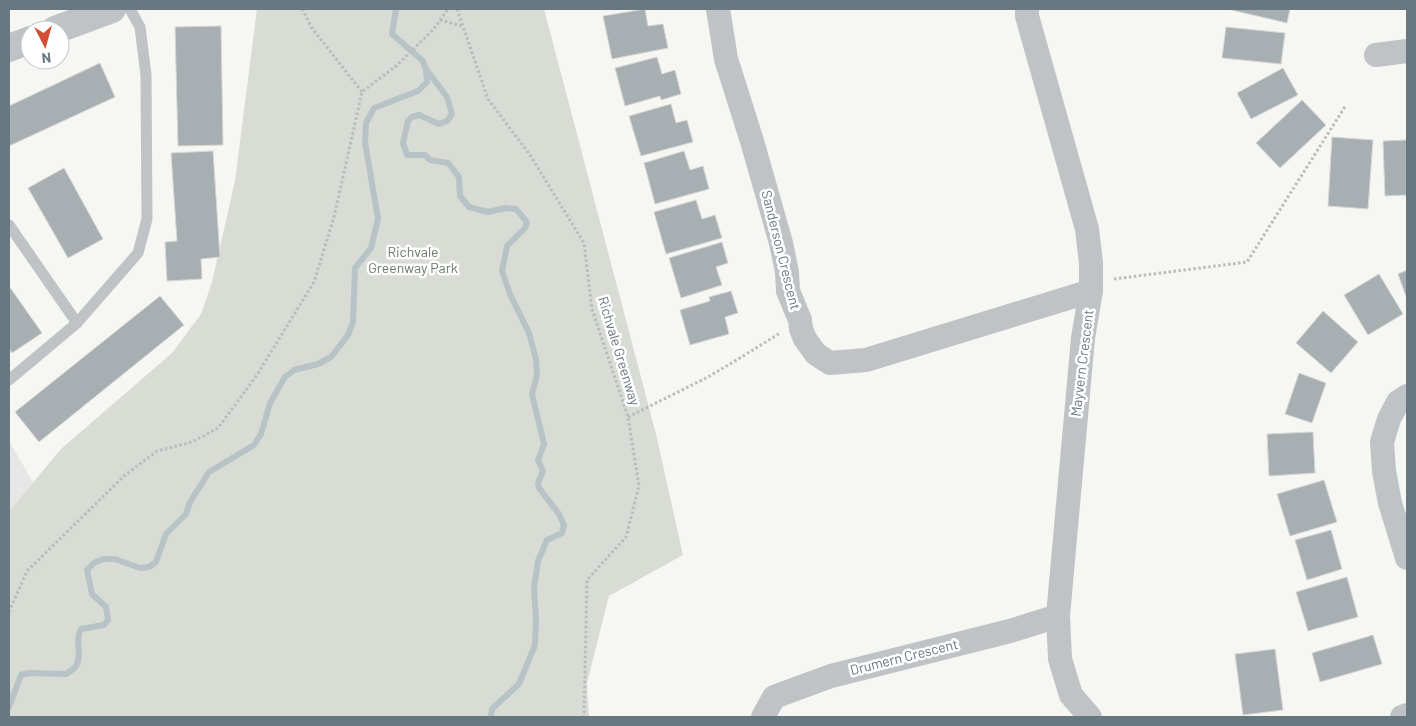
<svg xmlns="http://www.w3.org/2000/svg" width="1416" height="726" font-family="Barlow,sans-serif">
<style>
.built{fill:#e6e7e6}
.green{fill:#d8dcd4}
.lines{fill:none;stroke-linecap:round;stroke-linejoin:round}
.stream{stroke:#b7c3c6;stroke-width:6}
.building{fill:#a7afb3;stroke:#d7d7d5}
.path{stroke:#b9bcbe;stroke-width:3;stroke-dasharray:2.5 2.5;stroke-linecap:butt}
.service{stroke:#bfc3c6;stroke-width:11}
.minor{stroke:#bfc3c6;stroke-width:24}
.tertiary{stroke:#bfc3c6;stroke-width:28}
.labels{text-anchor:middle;stroke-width:5;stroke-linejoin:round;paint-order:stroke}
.street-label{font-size:14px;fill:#687881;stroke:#fff}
.park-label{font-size:14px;fill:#6b7966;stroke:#fff}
</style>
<rect width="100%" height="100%" fill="#f6f6f3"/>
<polygon class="built" points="9,441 33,482 9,511"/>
<polygon class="green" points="257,9 544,9 656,434 683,555 609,596 587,683 589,717 9,717 9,511 61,449 172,353 201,314 212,282 235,181"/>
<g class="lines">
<g class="stream">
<polyline points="396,9 392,34 423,61 426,69 447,97 452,114 447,121 439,124 419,115 412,117 408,121 403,143 407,155 425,155 430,160 448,163 459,177 460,196 469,207 488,212 505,208 516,209 527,222 525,228 507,246 502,271 510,294 529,333 536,359 537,375 532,394 544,444 538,460 543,471 538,483 539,488 559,514 564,525 562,533 547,540 538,561 534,588 536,620 535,645 519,684 492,709 491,717"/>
<path d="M9 707 21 675 29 673 66 674C69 672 74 669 76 666 83 654 74 640 81 629L104 625 108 620 106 607 92 594 87 570 94 563 103 559H115L140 568 149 567 156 562 166 534 186 514 190 502 209 472 254 445 261 434 270 403 285 377 294 370 318 364 331 357 348 335 353 322 355 268 371 248 378 219 365 142 366 123 374 108 418 91 427 82 426 70"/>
</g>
</g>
<g class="building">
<polygon points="645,9 648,26 663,24 668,48 612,59 603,16"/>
<polygon points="1227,9 1290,9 1287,23"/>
<polygon points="221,26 223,145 178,146 175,27"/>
<polygon points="1226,27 1285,33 1281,64 1222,58"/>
<polygon points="657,57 662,74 675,70 681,94 661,100 660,96 625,106 615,68"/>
<polygon points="100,63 115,97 9,146 9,106"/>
<polygon points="1283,68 1298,95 1251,119 1237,93"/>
<polygon points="1302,100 1326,125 1280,168 1256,143"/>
<polygon points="671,104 676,123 687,120 693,142 641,156 629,116"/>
<polygon points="1332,137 1373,140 1368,209 1328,206"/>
<polygon points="1407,140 1407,195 1385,196 1383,141"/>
<polygon points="213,151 220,257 201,259 202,279 167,281 165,242 177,241 171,153"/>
<polygon points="684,151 690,170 703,166 709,189 655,204 644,163"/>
<polygon points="64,168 103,239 68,258 28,188"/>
<polygon points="696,200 702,219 715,215 722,238 666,254 654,212"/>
<polygon points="722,242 728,263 716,267 722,285 681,298 669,258"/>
<polygon points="1407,270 1407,299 1398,274"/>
<polygon points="1379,274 1403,314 1368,335 1344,295"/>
<polygon points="9,286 42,333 12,353 9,348"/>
<polygon points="731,291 738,313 725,317 729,334 690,345 680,310 710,301 709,297"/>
<polygon points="160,296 184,325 39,442 15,412"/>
<polygon points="1323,311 1358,342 1331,373 1296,343"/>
<polygon points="1299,373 1326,383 1312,423 1285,414"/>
<polygon points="1313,432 1315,473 1269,476 1267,434"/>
<polygon points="1324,480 1337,522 1290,536 1277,494"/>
<polygon points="1331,530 1342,569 1307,580 1295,540"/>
<polygon points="1347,577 1358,617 1308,631 1296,592"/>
<polygon points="1373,635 1382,664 1320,682 1312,653"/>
<polygon points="1275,649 1283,710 1243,715 1235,654"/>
</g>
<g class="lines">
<g class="path">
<polyline points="302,9 312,28 362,92"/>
<polyline points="457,9 488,99 530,155 584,243 592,309 628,417 639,486 626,537 587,580 584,717"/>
<polyline points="440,20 462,26"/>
<polyline points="1114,279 1247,262 1346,105"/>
<polyline points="628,417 708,377 740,358 780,333"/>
<polyline points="9,612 27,571 125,475 157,451 192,442 218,428 257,375 314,282 334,217 362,92 396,66 433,30 448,9"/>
</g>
<g class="service">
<polyline points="9,225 77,323 138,253 147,219 146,75 140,27 130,9"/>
<polyline points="9,380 77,323"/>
</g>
<g class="minor">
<polyline points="718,9 726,59 752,141 781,243 787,272 788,291 800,320 801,329 805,339 816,354 830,363 866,360 1091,291"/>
<polyline points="1027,9 1027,16 1087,229 1091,263 1091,291 1083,338 1058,616 1060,659 1071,695 1090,717"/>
<polyline points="1376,55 1407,51"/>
<polyline points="1407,396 1398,402 1389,419 1382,442 1384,471 1390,503 1407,558"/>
<polyline points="763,717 774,697 831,676 1010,631 1058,616"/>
<polyline points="1402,717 1407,715"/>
</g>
<g class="tertiary">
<polyline points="55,30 112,9"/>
<polyline points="9,48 30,40"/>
</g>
</g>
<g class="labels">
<g class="street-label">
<text transform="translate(781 250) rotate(76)" y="5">Sanderson Crescent</text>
<text transform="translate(619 351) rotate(73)" y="5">Richvale Greenway</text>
<text transform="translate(1082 363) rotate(-83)" y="5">Mayvern Crescent</text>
<text transform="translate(904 657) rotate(-14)" y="5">Drumern Crescent</text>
</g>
<g class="park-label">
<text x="413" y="257">Richvale<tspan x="413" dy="16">Greenway Park</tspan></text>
</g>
</g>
<rect width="1416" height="726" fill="none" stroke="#687881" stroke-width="20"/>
<g transform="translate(45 45) rotate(174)"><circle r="24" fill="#ffffff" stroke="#c3c9cd"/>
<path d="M0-4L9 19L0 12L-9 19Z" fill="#d34e35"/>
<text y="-8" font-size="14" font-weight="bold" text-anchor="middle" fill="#687881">N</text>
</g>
</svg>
